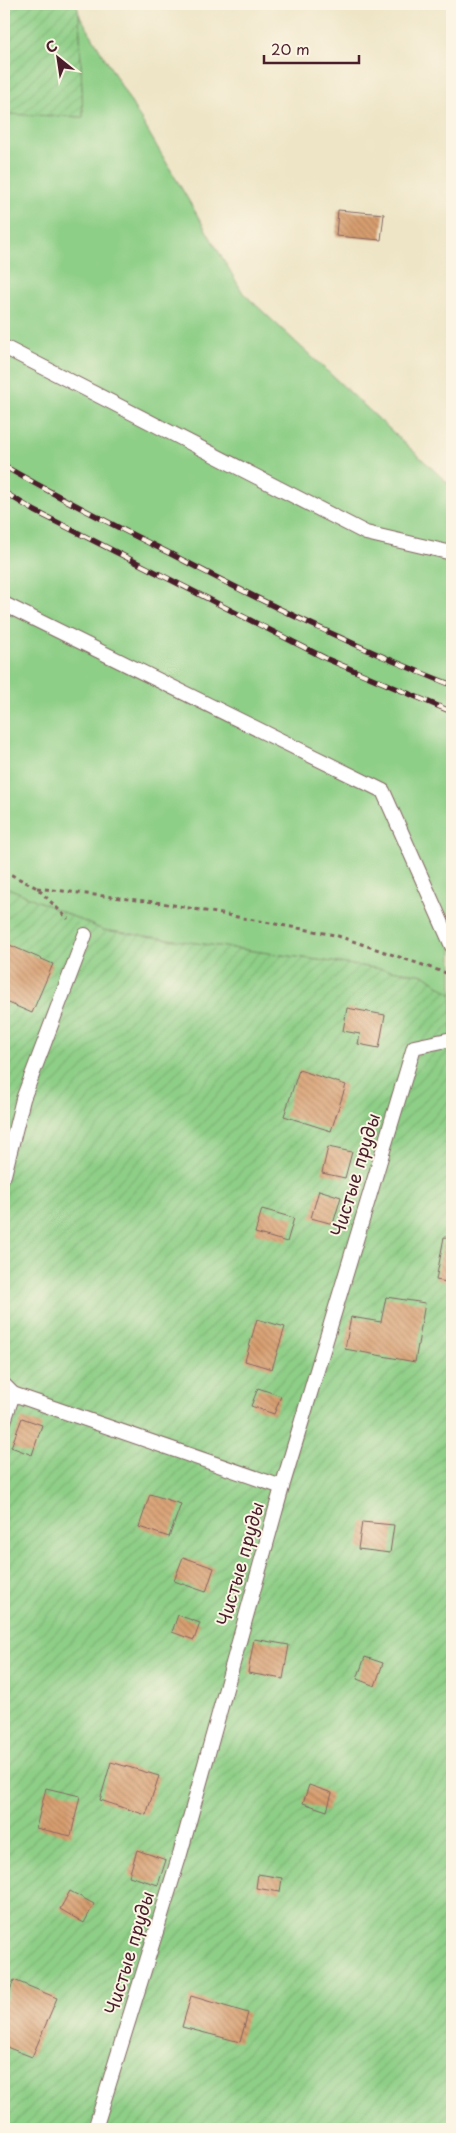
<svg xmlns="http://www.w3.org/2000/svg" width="456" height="2133" font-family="'Playpen Sans',sans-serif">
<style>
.grass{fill:#8ecf87;stroke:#6c7759}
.garden{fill:url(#garden-furrows);stroke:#6c7759}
.building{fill:url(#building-back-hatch)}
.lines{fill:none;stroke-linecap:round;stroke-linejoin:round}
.lane-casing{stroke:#836461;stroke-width:16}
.path{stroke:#836461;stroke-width:3;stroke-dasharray:4 4;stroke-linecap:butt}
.lane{stroke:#fff;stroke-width:14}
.rail-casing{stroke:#4a1f2b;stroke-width:5.5}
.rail{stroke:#fcf5e5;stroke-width:4;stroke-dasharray:11;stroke-linecap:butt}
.labels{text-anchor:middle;stroke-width:4;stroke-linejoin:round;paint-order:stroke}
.street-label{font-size:18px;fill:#4a1f2b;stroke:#fcf5e5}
</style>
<defs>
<pattern id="garden-furrows" width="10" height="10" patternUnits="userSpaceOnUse" patternTransform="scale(1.25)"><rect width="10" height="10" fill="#8ecf87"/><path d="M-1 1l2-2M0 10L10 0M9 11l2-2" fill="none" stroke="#7cb175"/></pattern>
<pattern id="building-back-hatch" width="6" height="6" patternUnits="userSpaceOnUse" patternTransform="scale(1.25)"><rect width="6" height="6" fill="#d79e6f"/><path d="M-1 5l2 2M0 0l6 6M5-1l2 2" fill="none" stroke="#b0805b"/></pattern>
</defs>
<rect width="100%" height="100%" fill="#fcf5e5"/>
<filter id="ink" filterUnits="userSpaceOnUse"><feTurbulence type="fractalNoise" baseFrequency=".02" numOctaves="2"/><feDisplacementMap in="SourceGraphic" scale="10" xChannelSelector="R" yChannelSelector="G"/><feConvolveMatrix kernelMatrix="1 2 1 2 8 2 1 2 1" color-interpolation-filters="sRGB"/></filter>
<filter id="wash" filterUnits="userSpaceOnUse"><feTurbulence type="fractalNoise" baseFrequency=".0096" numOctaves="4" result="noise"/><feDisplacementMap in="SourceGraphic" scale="20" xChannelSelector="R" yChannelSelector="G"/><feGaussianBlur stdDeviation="1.12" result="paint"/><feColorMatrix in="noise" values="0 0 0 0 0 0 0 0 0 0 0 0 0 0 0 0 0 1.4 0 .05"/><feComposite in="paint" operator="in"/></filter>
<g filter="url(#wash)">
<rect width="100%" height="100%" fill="#eee5c6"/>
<polygon class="grass" points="79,14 243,293 452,487 452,995 425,975 103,930 4,886 4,114 83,117"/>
<g class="garden">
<polygon points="4,4 77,4 79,14 83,117 4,114"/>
<polygon points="4,886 103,930 425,975 452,995 452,2129 4,2129"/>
</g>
<g id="blocks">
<g class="building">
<polygon points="338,210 384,214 381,240 336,236"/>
<polygon points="5,943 53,964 32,1013 4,1001"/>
<polygon points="347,1008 385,1015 379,1048 358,1044 360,1034 343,1031"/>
<polygon points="299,1070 346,1085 331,1131 284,1116"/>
<polygon points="328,1147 352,1152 345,1178 322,1173"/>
<polygon points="319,1190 341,1197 333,1224 311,1218"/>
<polygon points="262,1209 294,1218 287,1242 255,1233"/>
<polygon points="444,1237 452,1238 452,1283 436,1280"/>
<polygon points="386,1297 425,1303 415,1362 345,1349 351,1317 381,1322"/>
<polygon points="257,1319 285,1327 272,1369 245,1361"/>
<polygon points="258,1388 281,1396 274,1414 251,1406"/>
<polygon points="22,1418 42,1425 32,1455 11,1447"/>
<polygon points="150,1494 181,1504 169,1537 139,1527"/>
<polygon points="362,1522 394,1525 390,1553 358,1549"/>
<polygon points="183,1557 214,1568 206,1592 174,1581"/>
<polygon points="178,1615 200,1623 194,1640 172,1632"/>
<polygon points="254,1639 289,1645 283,1679 248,1673"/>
<polygon points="365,1657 383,1663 375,1686 357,1679"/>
<polygon points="111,1762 159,1776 146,1815 100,1800"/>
<polygon points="309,1785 332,1793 327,1811 303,1803"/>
<polygon points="46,1788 80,1796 71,1836 36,1828"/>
<polygon points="137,1850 166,1860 158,1885 129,1876"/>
<polygon points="258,1874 282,1878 280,1892 256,1888"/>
<polygon points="70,1891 94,1904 84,1923 60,1909"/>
<polygon points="14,1980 57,1998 32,2057 4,2046 4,2005"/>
<polygon points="191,1996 248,2013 240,2042 182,2027"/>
</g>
</g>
</g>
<g filter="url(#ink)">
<use href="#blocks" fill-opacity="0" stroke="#836461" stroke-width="1"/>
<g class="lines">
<g class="lane-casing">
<g id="lane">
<polyline points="4,347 366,533 452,553"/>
<polyline points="4,604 383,791 452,946"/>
<polyline points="4,1175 23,1099 85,935"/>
<polyline points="4,1385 13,1394 4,1421"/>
<polyline points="13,1394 282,1487"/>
<polyline points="95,2129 180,1854 282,1487 414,1047 452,1039"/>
</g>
</g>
<g class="path">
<polyline points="4,871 37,888 68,919"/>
<polyline points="37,888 162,903 335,935 452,975"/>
</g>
<use href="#lane" class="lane"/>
<g class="rail-casing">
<g id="rail">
<path d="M4 466C58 497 115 526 171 554 263 602 356 648 452 685"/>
<polyline points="4,492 35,511 327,659 452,712"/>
</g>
</g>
<use href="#rail" class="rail"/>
</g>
</g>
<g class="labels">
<g class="street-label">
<text transform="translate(356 1175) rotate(-73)" y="6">Чистые пруды</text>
<text transform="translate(241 1564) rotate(-74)" y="6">Чистые пруды</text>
<text transform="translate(130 1953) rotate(-73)" y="6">Чистые пруды</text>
</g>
</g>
<rect width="456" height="2133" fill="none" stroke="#fcf5e5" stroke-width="20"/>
<g transform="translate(58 58) rotate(330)" stroke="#fcf5e5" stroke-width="4" paint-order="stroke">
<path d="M0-4L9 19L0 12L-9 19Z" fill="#4a1f2b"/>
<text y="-8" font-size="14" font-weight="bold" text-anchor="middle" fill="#4a1f2b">С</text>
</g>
<path d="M264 55v8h95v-8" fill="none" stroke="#4a1f2b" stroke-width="2.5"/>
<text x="271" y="55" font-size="15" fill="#4a1f2b" stroke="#fcf5e5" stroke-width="4" paint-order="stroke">20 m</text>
</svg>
